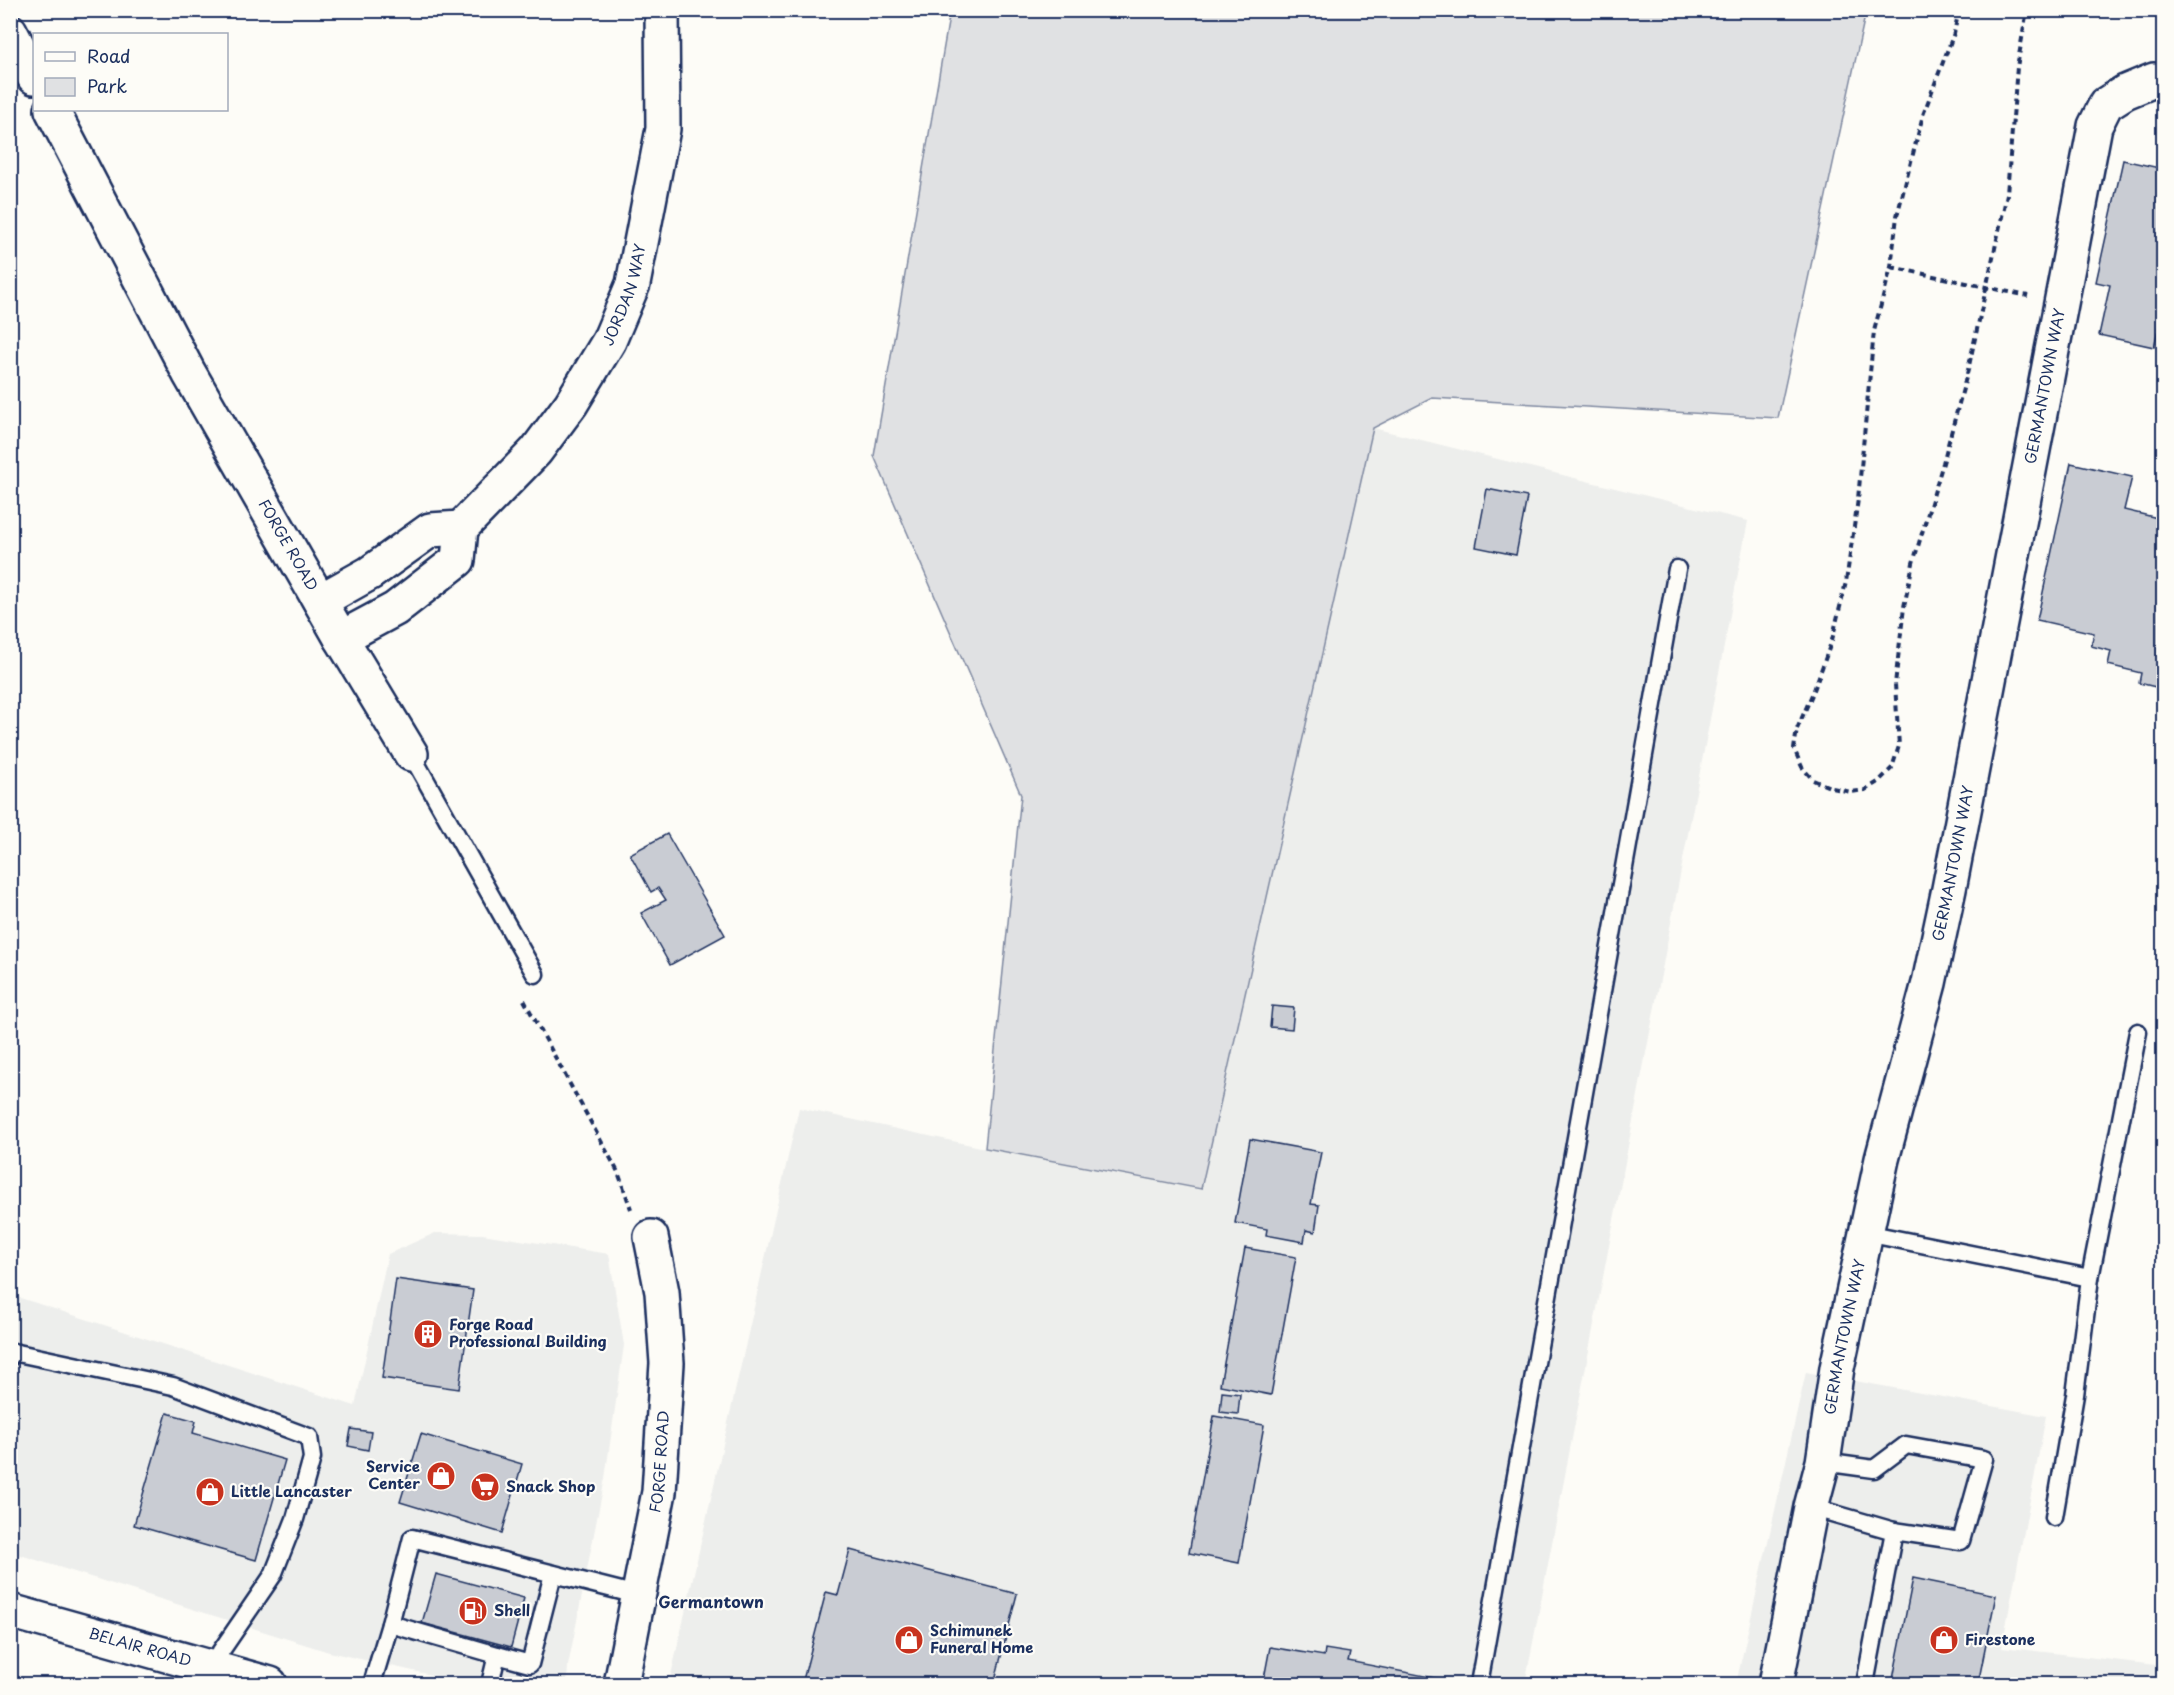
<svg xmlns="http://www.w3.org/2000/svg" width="2174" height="1695" font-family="'Playpen Sans',sans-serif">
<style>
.built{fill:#edeeec}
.green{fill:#e0e1e3;stroke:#7e88a0;stroke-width:1.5}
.building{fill:#c9ccd3;stroke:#1b2f5e;stroke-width:1.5}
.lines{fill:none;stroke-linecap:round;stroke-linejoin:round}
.service-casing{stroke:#1b2f5e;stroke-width:21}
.minor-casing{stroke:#1b2f5e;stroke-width:38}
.trunk-casing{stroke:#1b2f5e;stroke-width:38}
.path{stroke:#1b2f5e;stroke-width:4;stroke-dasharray:6 4.5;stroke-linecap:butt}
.service{stroke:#fdfcf7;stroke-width:16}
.minor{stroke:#fdfcf7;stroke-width:33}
.trunk{stroke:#fdfcf7;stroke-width:33}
.labels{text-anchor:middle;stroke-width:4.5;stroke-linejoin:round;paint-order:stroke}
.street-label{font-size:15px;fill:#1b2f5e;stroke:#fdfcf7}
.poi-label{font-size:15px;font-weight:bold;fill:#1b2f5e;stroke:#fdfcf7;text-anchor:start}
.neighbourhood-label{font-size:16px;font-weight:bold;fill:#1b2f5e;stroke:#fdfcf7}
</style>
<rect width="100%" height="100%" fill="#fdfcf7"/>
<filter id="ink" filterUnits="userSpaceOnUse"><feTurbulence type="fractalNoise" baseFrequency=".0167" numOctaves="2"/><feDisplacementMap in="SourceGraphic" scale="12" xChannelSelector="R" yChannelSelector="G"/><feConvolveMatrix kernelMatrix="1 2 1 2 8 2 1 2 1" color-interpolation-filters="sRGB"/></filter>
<g filter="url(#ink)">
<g class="built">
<polygon points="1373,428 1748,521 1525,1684 669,1684 799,1108 985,1148 1201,1189"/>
<polygon points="435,1233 482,1234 609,1254 624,1345 605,1478 568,1666 567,1684 471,1684 329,1652 11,1552 11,1295 355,1406 388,1254"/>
<polygon points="1806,1372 2046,1416 2002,1647 2164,1666 2163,1684 1736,1684"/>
</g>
<polygon class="green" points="950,11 1866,11 1778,418 1432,398 1373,428 1201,1189 985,1148 1021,795 874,456"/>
<g class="building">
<polygon points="2123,160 2164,169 2164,303 2154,347 2099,335 2110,285 2096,282"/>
<polygon points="2071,463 2132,477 2124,510 2162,519 2164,511 2164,689 2139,683 2141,673 2108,665 2111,651 2091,646 2094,633 2037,620"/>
<polygon points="1487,489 1527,497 1516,555 1476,547"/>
<polygon points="667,834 725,935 670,965 641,913 666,900 658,888 651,892 630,854"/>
<polygon points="1272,1006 1294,1008 1292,1029 1270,1027"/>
<polygon points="1250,1139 1321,1152 1311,1204 1319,1205 1315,1232 1306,1230 1304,1242 1266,1235 1267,1229 1235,1223"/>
<polygon points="1245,1248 1296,1257 1271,1395 1220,1385"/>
<polygon points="396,1279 473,1290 459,1389 382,1378"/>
<polygon points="1222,1392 1240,1394 1238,1414 1220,1412"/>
<polygon points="167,1413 196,1421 193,1433 285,1460 256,1560 134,1525"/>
<polygon points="1214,1416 1264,1425 1239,1563 1189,1553"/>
<polygon points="351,1429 371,1432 368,1450 348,1446"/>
<polygon points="421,1434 522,1464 502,1533 400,1502"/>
<polygon points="850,1550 1017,1594 994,1684 802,1684 826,1592 838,1595"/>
<polygon points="436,1574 524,1598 511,1647 422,1623"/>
<polygon points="1913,1578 1996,1595 1978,1684 1892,1684"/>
<polygon points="1270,1647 1324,1656 1325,1649 1350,1653 1348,1661 1440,1679 1438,1684 1263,1684"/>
</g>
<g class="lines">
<g class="service-casing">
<g id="service">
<polyline points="411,754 535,974"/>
<polyline points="1866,1233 2090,1278"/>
<polyline points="10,1357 13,1352 173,1386 309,1437 312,1458 295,1519 273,1575 210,1667"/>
<polyline points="1823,1462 1874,1469 1906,1445 1984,1459 1961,1541 1894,1531"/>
<polyline points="1811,1507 1894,1531 1865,1684"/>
<polyline points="2054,1517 2075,1395 2090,1278 2138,1032"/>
<polyline points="390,1624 412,1538 637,1595"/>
<polyline points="497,1655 530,1664 553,1574"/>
<polyline points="372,1684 390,1624 497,1655 490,1684"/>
<polyline points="1479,1684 1677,569"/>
</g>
</g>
<g class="minor-casing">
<g id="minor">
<polyline points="10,31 34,77"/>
<path id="s1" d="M52 110 189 373 341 638 411 754"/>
<polyline points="320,601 370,573 430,530 461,528"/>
<path id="s2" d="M341 638 395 609 458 560 461 528 536 451 571 404 609 341 633 284 663 129 662 10"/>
<path id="s3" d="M621 1684 659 1492 667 1363 662 1292 651 1237"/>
<path id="s4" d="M1776 1684 1811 1507 1823 1462 1837 1368 1882 1159 1929 983 1949 889 2095 126 2106 104 2125 92 2154 80 2164 82"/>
</g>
</g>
<g class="trunk-casing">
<g id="trunk">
<path id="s5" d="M10 1611 270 1684"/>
</g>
</g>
<g class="path">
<polyline points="1959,10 1954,33 1923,115 1897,216 1891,267 1874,331 1858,499 1846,582 1832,640 1814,690 1797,729 1794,749 1802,767 1813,780 1832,788 1851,792 1865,790 1878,782 1892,768 1899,746 1895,684 1904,607 1913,563 1943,463 1968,370 2007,194 2017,67 2027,10"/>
<polyline points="1891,267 2028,296"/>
<polyline points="524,1000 618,1172 631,1209"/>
</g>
<use href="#service" class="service"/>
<use href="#minor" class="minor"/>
<use href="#trunk" class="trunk"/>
</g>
</g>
<defs>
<g id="building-disc" transform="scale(1.5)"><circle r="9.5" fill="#c8321e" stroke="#fdfcf7"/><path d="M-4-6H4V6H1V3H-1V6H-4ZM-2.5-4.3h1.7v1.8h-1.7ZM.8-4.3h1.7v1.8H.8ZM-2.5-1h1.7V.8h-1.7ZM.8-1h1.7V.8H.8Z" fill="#fff"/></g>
<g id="shop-disc" transform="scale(1.5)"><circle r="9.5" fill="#c8321e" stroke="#fdfcf7"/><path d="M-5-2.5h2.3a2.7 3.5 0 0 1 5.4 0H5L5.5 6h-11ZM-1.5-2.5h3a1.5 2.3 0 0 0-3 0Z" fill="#fff"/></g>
<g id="supermarket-disc" transform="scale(1.5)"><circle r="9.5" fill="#c8321e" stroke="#fdfcf7"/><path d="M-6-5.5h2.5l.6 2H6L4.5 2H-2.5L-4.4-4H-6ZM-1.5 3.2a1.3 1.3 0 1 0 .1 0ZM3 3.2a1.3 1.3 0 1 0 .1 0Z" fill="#fff"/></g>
<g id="fuel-disc" transform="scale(1.5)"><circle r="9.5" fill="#c8321e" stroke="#fdfcf7"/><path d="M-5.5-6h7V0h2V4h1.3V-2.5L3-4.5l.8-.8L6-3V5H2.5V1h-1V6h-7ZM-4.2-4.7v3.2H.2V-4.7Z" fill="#fff"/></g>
</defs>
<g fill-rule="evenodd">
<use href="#building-disc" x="428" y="1334"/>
<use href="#shop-disc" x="441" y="1476"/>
<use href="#supermarket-disc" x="485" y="1487"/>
<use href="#shop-disc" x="210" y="1492"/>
<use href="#fuel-disc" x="473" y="1611"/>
<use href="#shop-disc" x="909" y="1640"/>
<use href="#shop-disc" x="1944" y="1640"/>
</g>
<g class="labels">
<g class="street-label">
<text dy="5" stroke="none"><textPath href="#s2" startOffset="462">JORDAN WAY</textPath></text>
<text dy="5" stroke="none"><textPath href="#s4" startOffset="1326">GERMANTOWN WAY</textPath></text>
<text dy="5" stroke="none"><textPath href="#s1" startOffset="495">FORGE ROAD</textPath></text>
<text dy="5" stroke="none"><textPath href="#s4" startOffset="840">GERMANTOWN WAY</textPath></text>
<text dy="5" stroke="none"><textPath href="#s4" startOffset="354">GERMANTOWN WAY</textPath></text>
<text dy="5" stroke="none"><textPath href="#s3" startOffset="226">FORGE ROAD</textPath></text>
<text dy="5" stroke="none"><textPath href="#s5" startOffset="135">BELAIR ROAD</textPath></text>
</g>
<g class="poi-label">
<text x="449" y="1330">Forge Road<tspan x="449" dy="17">Professional Building</tspan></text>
<text x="420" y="1472" text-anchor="end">Service<tspan x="420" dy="17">Center</tspan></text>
<text x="506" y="1492">Snack Shop</text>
<text x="231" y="1497">Little Lancaster</text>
<text x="494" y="1616">Shell</text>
<text x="930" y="1636">Schimunek<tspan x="930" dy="17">Funeral Home</tspan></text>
<text x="1965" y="1645">Firestone</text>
</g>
<g class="neighbourhood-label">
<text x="711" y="1608">Germantown</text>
</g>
</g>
<rect width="2174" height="1695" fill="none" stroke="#fdfcf7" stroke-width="36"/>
<rect x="18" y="18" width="2138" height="1659" fill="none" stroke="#1b2f5e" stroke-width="2" filter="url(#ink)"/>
<rect x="33" y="33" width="195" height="78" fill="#fdfcf7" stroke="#a3aaba" stroke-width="1.5"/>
<rect x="45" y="52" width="30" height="9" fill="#fdfcf7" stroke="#a3aaba" stroke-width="1.5"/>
<text x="87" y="63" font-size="18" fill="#1b2f5e">Road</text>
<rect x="45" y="78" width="30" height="18" fill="#e0e1e3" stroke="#a3aaba" stroke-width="1.5"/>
<text x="87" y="93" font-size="18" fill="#1b2f5e">Park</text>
</svg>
